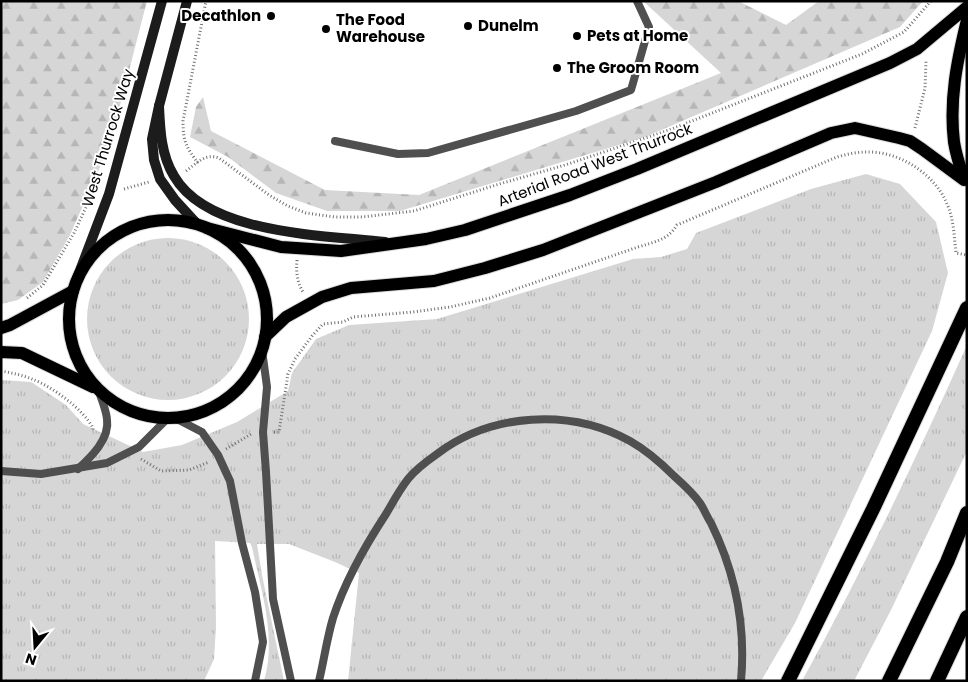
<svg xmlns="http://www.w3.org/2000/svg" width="968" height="682" font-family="Poppins,sans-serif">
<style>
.grass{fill:url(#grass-tufts)}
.forest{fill:url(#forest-firs)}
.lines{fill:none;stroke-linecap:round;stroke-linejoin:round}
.primary-casing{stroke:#dbdbdb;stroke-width:14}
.trunk-casing{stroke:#dbdbdb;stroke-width:16}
.path{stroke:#717171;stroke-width:3;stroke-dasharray:1 2.5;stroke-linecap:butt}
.service{stroke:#4f4f4f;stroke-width:8}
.secondary{stroke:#1c1c1c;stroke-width:10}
.primary{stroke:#000;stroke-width:12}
.trunk{stroke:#000;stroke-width:14}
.poi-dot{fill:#000;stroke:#fff;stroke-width:2}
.labels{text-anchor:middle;stroke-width:4;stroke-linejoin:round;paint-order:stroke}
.poi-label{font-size:15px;font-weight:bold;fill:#000;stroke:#fff;text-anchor:start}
.street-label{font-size:15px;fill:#000;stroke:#fff}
</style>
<defs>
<pattern id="grass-tufts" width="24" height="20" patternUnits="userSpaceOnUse" patternTransform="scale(1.25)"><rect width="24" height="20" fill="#d6d6d6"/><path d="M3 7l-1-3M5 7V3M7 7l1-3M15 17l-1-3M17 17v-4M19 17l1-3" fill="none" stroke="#b6b6b6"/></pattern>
<pattern id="forest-firs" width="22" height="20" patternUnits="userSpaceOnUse" patternTransform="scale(1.25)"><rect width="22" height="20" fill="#d6d6d6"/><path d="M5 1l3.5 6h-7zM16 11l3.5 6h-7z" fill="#b6b6b6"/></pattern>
</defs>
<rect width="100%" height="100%" fill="#fff"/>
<g class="grass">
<path d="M866 174 900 184 936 222 948 273 932 331 795 623 761 681H348L359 573 335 562 289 544H257L262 575 284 681H264C277 636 261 591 252 547L250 543 215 541 216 626 214 659 204 681H1V380L31 382 66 405 83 424 143 452 182 445 237 422 288 391 292 373 316 339 349 325 437 319 633 259 661 257 687 249 696 233 811 189Z"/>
<circle cx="168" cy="319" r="81"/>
<path d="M967 345V451L891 610 854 681H802C862 572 916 459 967 345Z"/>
</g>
<g class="forest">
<polygon points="1,1 147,1 110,144 70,235 43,282 18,300 1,304"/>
<polygon points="643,1 738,1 786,25 819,1 923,1 900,27 645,137 400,211 327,211 276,193 228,157 190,137 196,107 203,97 211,131 325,190 419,195 721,73"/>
</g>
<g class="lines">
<g class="primary-casing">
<g id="primary">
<path d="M964 179C960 167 956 155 954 142 949 100 957 61 967 20"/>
<circle cx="168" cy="319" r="99"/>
<polyline points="207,228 281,247 341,251 426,239 465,230 570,195 637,169 890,63 917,49 967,7"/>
<polyline points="1,328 10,325 73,291"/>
<polyline points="265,337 286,317 322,297 351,288 434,281 485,268 543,250 716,182 831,133 855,128 899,138 910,141 922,149 964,180"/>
<polyline points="1,352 22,353 93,387"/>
</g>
</g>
<g class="trunk-casing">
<g id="trunk">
<polyline points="788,681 873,509 967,308"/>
<polyline points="889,681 947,562 967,513"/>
<polyline points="937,681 967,617"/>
</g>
</g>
<g class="path">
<polyline points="915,128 925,88 926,61"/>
<path d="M198 163C186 147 183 141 183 121L206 1"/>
<path d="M186 171C197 163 205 153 219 158L269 195 288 206 306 213 335 217H362L414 211 496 185 565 165 669 130 862 54 904 32 931 1"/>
<polyline points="124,189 149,182"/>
<path d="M297 260C296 272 297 282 303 292"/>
<polyline points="27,298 43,285 52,270 74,233 96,186"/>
<path d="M1 371C12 373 22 375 32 379 53 387 83 409 93 428V431"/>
<path d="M274 432H279L288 374 295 359 312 336 323 324 343 322 353 317 413 312 450 307 490 298 638 247C654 242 668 240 677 225L837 157C847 154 857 152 867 152 899 151 935 174 947 204 954 219 954 237 956 253L967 255"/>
<polyline points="226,449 253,433"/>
<polyline points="141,459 161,471 189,470 209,462"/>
</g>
<g class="service">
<polyline points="335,141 398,154 428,153 576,111 631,90 649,27 637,1"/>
<polyline points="262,350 267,387 263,432 266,472 273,599 291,681"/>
<polyline points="175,418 202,432 218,455 230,481 242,543 255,592 263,642 255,681"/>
<path d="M78 469C91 457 110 439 107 419 106 409 101 398 98 389"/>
<polyline points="1,471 41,474 107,463 139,447 168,418"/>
<path d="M319 681C324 660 327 638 333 618 345 581 365 546 386 514 393 502 400 489 408 479 416 469 427 461 437 454 491 413 570 408 630 441 646 450 661 463 674 476 683 484 693 493 700 503 704 509 707 517 711 523 735 572 746 626 741 681"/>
</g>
<g class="secondary">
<polyline points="187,1 159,106 152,139 154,160 160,179 175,200 197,224"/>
<path d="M159 106C160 129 161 155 174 176 208 235 325 235 385 242"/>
<polyline points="76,281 109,194 162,1"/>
</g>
<use href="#primary" class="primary"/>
<use href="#trunk" class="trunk"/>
</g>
<g class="poi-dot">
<circle cx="271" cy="16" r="5"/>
<circle cx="468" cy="26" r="5"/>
<circle cx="326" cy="29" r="5"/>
<circle cx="577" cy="36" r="5"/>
<circle cx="557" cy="68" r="5"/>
</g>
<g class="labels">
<g class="poi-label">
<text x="261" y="21" text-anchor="end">Decathlon</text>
<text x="336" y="25">The Food<tspan x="336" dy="17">Warehouse</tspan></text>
<text x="478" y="31">Dunelm</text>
<text x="587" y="41">Pets at Home</text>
<text x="567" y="73">The Groom Room</text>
</g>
<g class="street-label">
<text transform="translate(108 138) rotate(-73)" y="5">West Thurrock Way</text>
<text transform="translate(595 165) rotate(-21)" y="5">Arterial Road West Thurrock</text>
</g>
</g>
<rect width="968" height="682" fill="none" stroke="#000000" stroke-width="5"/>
<g transform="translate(35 647) rotate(198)" stroke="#ffffff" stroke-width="4" paint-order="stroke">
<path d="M0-4L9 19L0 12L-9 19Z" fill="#000000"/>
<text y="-8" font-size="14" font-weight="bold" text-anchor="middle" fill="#000000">N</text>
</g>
</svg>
